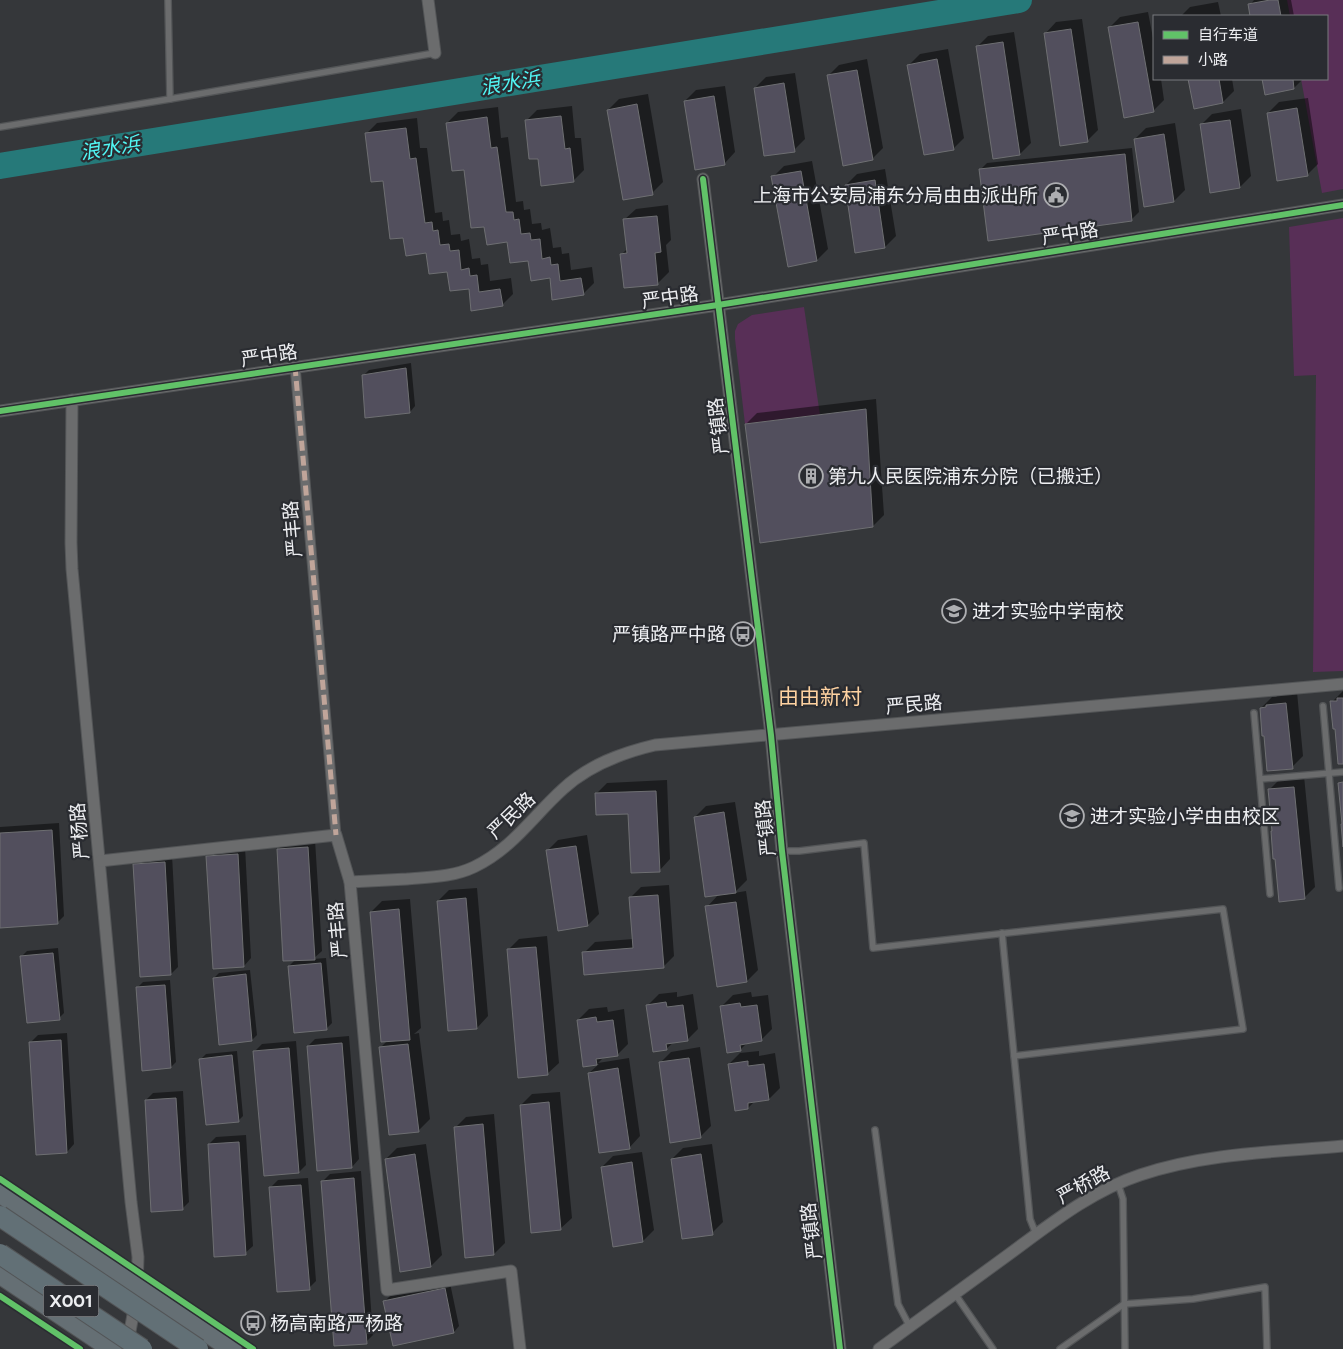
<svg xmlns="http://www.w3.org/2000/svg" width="1343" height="1349" font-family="Figtree,'Noto Sans SC',sans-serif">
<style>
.green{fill:#582f57}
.shadow{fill:#0007}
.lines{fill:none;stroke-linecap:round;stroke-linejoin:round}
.river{stroke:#267979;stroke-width:26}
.building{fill:#524f5d;stroke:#6e6f72}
.service-casing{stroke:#535557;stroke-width:8}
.pedestrian-casing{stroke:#535557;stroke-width:11}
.minor-casing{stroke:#535557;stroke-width:13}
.primary-casing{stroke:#535557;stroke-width:21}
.service{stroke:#6b6c6d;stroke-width:5.5}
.pedestrian{stroke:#6b6c6d;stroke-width:9}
.minor{stroke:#6b6c6d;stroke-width:11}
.primary{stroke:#656f74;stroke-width:19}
.trunk-bridge-casing{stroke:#535557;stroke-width:22;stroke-linecap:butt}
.trunk-bridge{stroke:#627076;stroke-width:20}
.quiet{stroke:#c0a59a;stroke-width:5;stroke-dasharray:10 5;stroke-linecap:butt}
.cycleway-casing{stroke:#2a2c31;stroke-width:9}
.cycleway{stroke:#61c268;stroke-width:6}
.labels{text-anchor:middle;stroke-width:4.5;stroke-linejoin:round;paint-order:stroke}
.shield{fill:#2a2c31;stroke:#b2b4b7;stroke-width:1}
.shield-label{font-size:18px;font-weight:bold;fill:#edeef1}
.poi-label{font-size:19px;fill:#edeef1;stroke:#2a2c31;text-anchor:start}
.street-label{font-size:19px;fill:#edeef1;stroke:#2a2c31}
.water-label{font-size:20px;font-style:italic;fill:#51f6f4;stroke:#2a2c31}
.quarter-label{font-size:21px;fill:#fed2a1;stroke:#2a2c31}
</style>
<rect width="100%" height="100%" fill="#35373a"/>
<g class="green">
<polygon points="1287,0 1343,0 1343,189 1322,193 1301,79 1327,79 1327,16 1290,16"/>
<polygon points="1343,218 1343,671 1313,672 1316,375 1294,376 1289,227"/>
<polygon points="804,307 820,415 745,424 735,339 735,331 738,324 752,315"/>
</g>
<g class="shadow">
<polygon points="1254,0 1291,0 1294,16 1252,16 1250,5"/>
<polygon points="1218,2 1221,16 1181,16 1190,7"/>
<polygon points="1148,12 1154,43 1154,79 1161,79 1164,100 1153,111 1109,28 1120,17"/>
<polygon points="1082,19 1098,130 1087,141 1045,34 1056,22"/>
<polygon points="1014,32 1031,143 1020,154 977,47 988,36"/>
<polygon points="948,49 964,138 953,149 909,65 920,54"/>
<polygon points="867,59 883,148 872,159 828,76 839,65"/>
<polygon points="795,73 805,139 794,150 755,88 766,77"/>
<polygon points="1190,79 1232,79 1234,91 1223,102 1195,107"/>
<polygon points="1263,79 1303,79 1294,88 1266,93"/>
<polygon points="725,86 735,152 724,164 685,101 696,90"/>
<polygon points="648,94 663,182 652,193 608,110 619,99"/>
<polygon points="1308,98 1318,164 1307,175 1268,113 1279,102"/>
<polygon points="572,106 575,138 581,138 584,170 573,181 539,157 526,121 537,110"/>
<polygon points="498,107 501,138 508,137 516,202 523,201 524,210 530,209 532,224 541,223 542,230 550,228 553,248 561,247 562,254 569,253 571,270 592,267 594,283 583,294 551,277 508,240 485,226 447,123 458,112"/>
<polygon points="1241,109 1251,176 1240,187 1201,125 1212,114"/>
<polygon points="417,118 420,148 427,148 435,213 442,212 443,221 449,220 451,235 460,234 461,241 469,239 472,259 480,258 481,265 488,264 490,281 511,278 513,294 502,305 470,288 427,251 404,236 366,134 377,123"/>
<polygon points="1175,123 1185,190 1174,201 1135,139 1146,128"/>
<polygon points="1132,148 1139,212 1132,219 980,170 987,163"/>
<polygon points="812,161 828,249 817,260 773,177 784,166"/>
<polygon points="885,169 896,236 885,247 846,185 857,174"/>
<polygon points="668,205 671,240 666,245 669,272 658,283 621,255 628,248 624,220 636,209"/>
<polygon points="411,363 415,406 410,412 364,375 369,370"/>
<polygon points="876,399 884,515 873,526 746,424 757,413"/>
<polygon points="1343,691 1343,763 1332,702"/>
<polygon points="1297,692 1303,756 1292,767 1261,708 1272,697 1276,697 1279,694"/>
<polygon points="1304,776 1315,887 1304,898 1273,830 1269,790 1280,779"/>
<polygon points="667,780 670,859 659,871 629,813 596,794 607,783"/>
<polygon points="735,802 747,880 734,893 746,891 758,970 747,981 718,985 707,907 719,894 695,817 706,806"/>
<polygon points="59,823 64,916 57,923 0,927 0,827"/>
<polygon points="587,835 599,914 588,925 547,851 558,840"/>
<polygon points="315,840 322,951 313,959 326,958 332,1023 327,1028 289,966 296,959 278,849 285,842"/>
<polygon points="245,847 251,958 244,966 208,856 215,849"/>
<polygon points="172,855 178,967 171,974 135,865 142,857"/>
<polygon points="669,885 674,956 663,967 584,953 595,942 633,939 630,898 641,887"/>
<polygon points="477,888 488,1016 477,1028 438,901 449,890"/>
<polygon points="410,899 421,1028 414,1034 419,1033 430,1119 419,1130 380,1048 387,1041 371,912 382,901"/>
<polygon points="547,936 559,1063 547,1074 508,950 519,939"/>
<polygon points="58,948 64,1013 59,1018 21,957 27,951"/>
<polygon points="250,970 257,1035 252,1040 214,978 219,973"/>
<polygon points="170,980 176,1062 171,1067 137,988 143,982"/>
<polygon points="677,992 677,997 693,994 698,1029 687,1040 674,1042 666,1049 648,1005 659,994"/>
<polygon points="751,992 752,997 768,995 772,1029 761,1040 748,1042 740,1050 722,1006 733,995"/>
<polygon points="607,1007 608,1012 624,1009 628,1044 617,1055 604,1057 598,1063 629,1058 640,1136 629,1148 589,1073 599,1064 584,1066 578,1020 589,1009"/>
<polygon points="67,1033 74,1144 67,1152 30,1043 38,1035"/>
<polygon points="349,1036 359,1159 352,1167 308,1046 315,1039"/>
<polygon points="296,1041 306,1165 299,1172 255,1051 262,1044"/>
<polygon points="700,1047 711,1126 700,1137 660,1063 671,1052"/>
<polygon points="237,1051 243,1116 238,1121 201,1059 206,1054"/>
<polygon points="759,1051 759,1056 775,1053 780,1088 769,1099 755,1101 748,1108 729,1064 740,1053"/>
<polygon points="183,1091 189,1202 182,1209 146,1100 153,1093"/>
<polygon points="560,1092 572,1218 560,1229 521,1105 532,1094"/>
<polygon points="494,1114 505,1243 494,1254 455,1128 466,1117"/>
<polygon points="246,1135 253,1246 245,1253 209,1144 216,1137"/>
<polygon points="426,1144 442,1255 431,1266 386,1159 397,1148"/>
<polygon points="712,1144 723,1222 712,1233 672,1159 683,1148"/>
<polygon points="642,1152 654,1230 643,1241 602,1167 613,1156"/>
<polygon points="361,1171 373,1335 366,1342 323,1181 330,1174"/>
<polygon points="308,1178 316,1281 309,1288 270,1188 278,1180"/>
<polygon points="450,1283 459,1326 454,1332 385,1301 390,1296"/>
</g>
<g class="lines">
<polyline class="river" points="0,166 1019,0"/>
</g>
<g class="building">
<polygon points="1270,0 1278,0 1281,16 1250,16 1248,4"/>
<polygon points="1138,22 1154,112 1124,118 1108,27"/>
<polygon points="1071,29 1088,142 1060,146 1044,33"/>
<polygon points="1003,42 1020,155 993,159 976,46"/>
<polygon points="937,59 954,150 924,155 907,65"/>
<polygon points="857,70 873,160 843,166 827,75"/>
<polygon points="1188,79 1219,79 1223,103 1194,109"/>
<polygon points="1262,79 1293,79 1294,89 1265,95"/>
<polygon points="784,83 795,152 764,156 754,88"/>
<polygon points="714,96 725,165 695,170 684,101"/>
<polygon points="637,104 653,195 623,200 607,110"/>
<polygon points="1297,108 1308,176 1277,181 1267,113"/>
<polygon points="561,116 565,149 570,148 574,182 541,186 538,159 529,159 525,120"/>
<polygon points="487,117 491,148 497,147 506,212 513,212 514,220 519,219 521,234 530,233 531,240 540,239 542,259 550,257 551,265 558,264 560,281 581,278 584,295 552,300 550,278 531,281 528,261 510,263 507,242 487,245 484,227 471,228 464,170 452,171 446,123"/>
<polygon points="1230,120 1240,188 1210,193 1200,124"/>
<polygon points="406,128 410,159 416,158 425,223 432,222 433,231 438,230 440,245 449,244 450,251 459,250 461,270 469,268 470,276 477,275 479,292 500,289 503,306 471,311 469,289 450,291 447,272 429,274 426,253 406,256 403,238 390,239 383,181 371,182 365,133"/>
<polygon points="1164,134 1174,202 1144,207 1134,139"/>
<polygon points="1125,154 1132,221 988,241 979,169"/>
<polygon points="801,171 817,261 788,267 771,176"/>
<polygon points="875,180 885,248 855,253 845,185"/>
<polygon points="657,216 661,252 655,253 658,285 624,288 620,254 627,253 623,219"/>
<polygon points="406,368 410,413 365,418 362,375"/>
<polygon points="866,409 873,527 760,543 745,424"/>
<polygon points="1337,698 1343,698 1343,764 1338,764 1335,729 1333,729 1330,701 1337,701"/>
<polygon points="1286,703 1293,769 1267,771 1264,736 1262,736 1260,708 1266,707 1266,705"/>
<polygon points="1343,782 1343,847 1341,824 1342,824 1338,783"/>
<polygon points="1294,787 1305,899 1279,902 1275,859 1273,859 1271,831 1272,831 1268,789"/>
<polygon points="656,791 660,872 631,873 628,814 596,815 595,793"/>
<polygon points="724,812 736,893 705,897 694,817"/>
<polygon points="52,830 58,924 0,928 0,833"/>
<polygon points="576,846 588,926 558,931 546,850"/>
<polygon points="308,847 315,960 283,961 277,849"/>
<polygon points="238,854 244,967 213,969 206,856"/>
<polygon points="165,862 171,975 140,977 133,864"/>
<polygon points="658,895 664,968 584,975 582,952 633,948 629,897"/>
<polygon points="466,898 477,1029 448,1031 437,901"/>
<polygon points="736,902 747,982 717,987 705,906"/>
<polygon points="399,909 410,1040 381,1042 370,912"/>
<polygon points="536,947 548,1075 518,1078 507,949"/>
<polygon points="53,953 60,1020 27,1023 20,956"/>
<polygon points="321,963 327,1030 294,1033 288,966"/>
<polygon points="246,974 252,1041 219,1045 213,978"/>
<polygon points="165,985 171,1068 142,1071 136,987"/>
<polygon points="666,1002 667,1007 683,1005 688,1041 666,1044 667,1050 653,1052 646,1005"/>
<polygon points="740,1003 741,1007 757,1005 762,1041 740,1045 741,1051 727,1053 720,1006"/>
<polygon points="596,1017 597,1022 613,1020 618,1056 596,1059 597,1065 583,1067 577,1020"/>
<polygon points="61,1040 67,1153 36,1155 29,1042"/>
<polygon points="342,1043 352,1168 317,1171 307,1046"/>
<polygon points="408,1044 419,1132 389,1135 379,1047"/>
<polygon points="289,1048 299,1173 264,1176 253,1051"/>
<polygon points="232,1055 239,1122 206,1125 199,1059"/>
<polygon points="689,1058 701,1138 670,1143 659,1062"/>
<polygon points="748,1061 748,1066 764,1064 769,1100 748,1103 748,1109 735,1111 728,1064"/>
<polygon points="618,1068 630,1149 599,1153 588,1073"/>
<polygon points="176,1098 183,1210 151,1212 145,1100"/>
<polygon points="549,1102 561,1230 531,1233 520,1105"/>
<polygon points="483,1124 494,1255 465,1258 454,1127"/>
<polygon points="239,1142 246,1255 214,1257 208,1144"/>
<polygon points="415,1154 431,1267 400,1272 385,1159"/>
<polygon points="701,1154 713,1235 682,1239 671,1159"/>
<polygon points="632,1162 643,1242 613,1247 601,1167"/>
<polygon points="354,1178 367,1344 334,1346 321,1181"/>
<polygon points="301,1185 310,1290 277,1292 269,1187"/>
<polygon points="445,1288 454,1333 393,1346 383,1301"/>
</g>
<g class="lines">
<g class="service-casing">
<g id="service">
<polyline points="168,0 170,99"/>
<polyline points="0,127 170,99 435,53"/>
<polyline points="1323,706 1339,888"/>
<polyline points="1254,713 1270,894"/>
<polyline points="1260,779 1343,772"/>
<polyline points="782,851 799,851 864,843 873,948 1223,909 1243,1029 1014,1056"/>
<polyline points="1002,933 1030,1219 1036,1234"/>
<polyline points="875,1130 898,1304 910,1327"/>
<polyline points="1118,1184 1123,1199 1125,1349"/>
<polyline points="955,1294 993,1349"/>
<polyline points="1060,1349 1124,1304 1193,1299 1265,1287 1267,1349"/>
</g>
</g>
<g class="pedestrian-casing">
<polyline id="pedestrian" points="295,366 336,835"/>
</g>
<g class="minor-casing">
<g id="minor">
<polyline points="428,0 435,53"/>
<polyline points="703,179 771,735 782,851 840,1349"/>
<polyline points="72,400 71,543 72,569 131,1202 138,1257 137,1288"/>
<polyline points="0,411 718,305 1343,205"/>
<polyline points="100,861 336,835 350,882 387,1290 511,1271 520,1349"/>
<path d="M350 882C369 881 388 880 407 879 430 877 453 877 474 867 513 848 532 817 563 789 589 765 621 753 655 745L1343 684"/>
<polyline points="128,1342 135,1304"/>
<path d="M879 1349C922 1318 965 1286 1008 1255 1049 1225 1091 1191 1140 1175 1205 1153 1276 1152 1343 1146"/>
</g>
</g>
<g class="primary-casing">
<g id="primary">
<polyline points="0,1193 232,1349"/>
<polyline points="0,1274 112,1349"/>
</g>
</g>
<use href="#service" class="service"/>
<use href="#pedestrian" class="pedestrian"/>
<use href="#minor" class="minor"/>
<use href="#primary" class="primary"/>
<g class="trunk-bridge-casing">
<g id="trunk-bridge">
<polyline points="0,1216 198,1349"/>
<polyline points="0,1254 142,1349"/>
</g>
</g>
<use href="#trunk-bridge" class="trunk-bridge"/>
<polyline class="quiet" points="295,366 336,835"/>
<g class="cycleway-casing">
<g id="cycleway">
<polyline points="703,179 771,735 782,851 840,1349"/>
<polyline points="0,411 718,305 1343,205"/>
<path d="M0 1179C84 1236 169 1292 253 1349"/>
<polyline points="0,1296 80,1349"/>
</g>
</g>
<use href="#cycleway" class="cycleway"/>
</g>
<defs>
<g id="civic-ring" transform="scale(1.25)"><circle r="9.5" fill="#2a2c31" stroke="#adaeb1" stroke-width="1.5"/><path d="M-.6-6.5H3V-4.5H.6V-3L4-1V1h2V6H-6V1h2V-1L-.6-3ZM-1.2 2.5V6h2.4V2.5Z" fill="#adaeb1"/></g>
<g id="building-ring" transform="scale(1.25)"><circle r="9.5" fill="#2a2c31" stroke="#adaeb1" stroke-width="1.5"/><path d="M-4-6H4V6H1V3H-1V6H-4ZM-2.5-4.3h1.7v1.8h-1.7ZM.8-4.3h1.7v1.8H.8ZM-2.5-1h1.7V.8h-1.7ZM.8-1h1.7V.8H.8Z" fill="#adaeb1"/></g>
<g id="school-ring" transform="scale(1.25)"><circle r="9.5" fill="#2a2c31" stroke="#adaeb1" stroke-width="1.5"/><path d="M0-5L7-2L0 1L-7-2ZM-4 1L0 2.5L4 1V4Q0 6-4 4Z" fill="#adaeb1"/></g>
<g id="bus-ring" transform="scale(1.25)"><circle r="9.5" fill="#2a2c31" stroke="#adaeb1" stroke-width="1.5"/><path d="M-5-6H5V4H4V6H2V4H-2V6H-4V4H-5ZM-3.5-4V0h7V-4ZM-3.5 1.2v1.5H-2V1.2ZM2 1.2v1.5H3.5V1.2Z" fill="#adaeb1"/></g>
</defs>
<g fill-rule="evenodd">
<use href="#civic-ring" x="1056" y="195"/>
<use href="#building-ring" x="811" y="476"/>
<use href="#school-ring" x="954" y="611"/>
<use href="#bus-ring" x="743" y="634"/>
<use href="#school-ring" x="1072" y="816"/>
<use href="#bus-ring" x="253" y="1323"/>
</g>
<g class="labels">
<rect class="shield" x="43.5" y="1285.5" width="55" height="31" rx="4"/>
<g class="shield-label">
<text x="71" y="1307">X001</text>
</g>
<g class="poi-label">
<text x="1038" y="202" text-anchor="end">上海市公安局浦东分局由由派出所</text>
<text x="828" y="483">第九人民医院浦东分院（已搬迁）</text>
<text x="972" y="618">进才实验中学南校</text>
<text x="726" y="641" text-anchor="end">严镇路严中路</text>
<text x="1090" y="823">进才实验小学由由校区</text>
<text x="270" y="1330">杨高南路严杨路</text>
</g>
<g class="street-label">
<text transform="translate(1070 233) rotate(-9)" y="7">严中路</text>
<text transform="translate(670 297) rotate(-8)" y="7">严中路</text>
<text transform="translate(269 355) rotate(-9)" y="7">严中路</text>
<text transform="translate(718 426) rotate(-97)" y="7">严镇路</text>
<text transform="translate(292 529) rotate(-95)" y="7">严丰路</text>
<text transform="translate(914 704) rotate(-5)" y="7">严民路</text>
<text transform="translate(511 815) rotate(-44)" y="7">严民路</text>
<text transform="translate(765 828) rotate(-96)" y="7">严镇路</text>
<text transform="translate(79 831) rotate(-95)" y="7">严杨路</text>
<text transform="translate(337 930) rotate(-95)" y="7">严丰路</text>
<text transform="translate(1083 1184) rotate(-29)" y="7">严桥路</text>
<text transform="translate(811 1231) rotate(-97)" y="7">严镇路</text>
</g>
<g class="water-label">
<text transform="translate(510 83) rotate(-9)" y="7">浪水浜</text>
<text transform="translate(110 148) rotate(-9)" y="7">浪水浜</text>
</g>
<g class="quarter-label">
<text x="820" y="704">由由新村</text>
</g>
</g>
<rect x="1153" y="15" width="175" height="65" fill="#2a2c31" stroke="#787a7e"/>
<rect x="1163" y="31" width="25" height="8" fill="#61c268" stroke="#787a7e"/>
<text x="1198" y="40" font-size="15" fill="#edeef1">自行车道</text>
<rect x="1163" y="56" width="25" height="8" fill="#c0a59a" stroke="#787a7e"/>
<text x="1198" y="65" font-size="15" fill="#edeef1">小路</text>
</svg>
